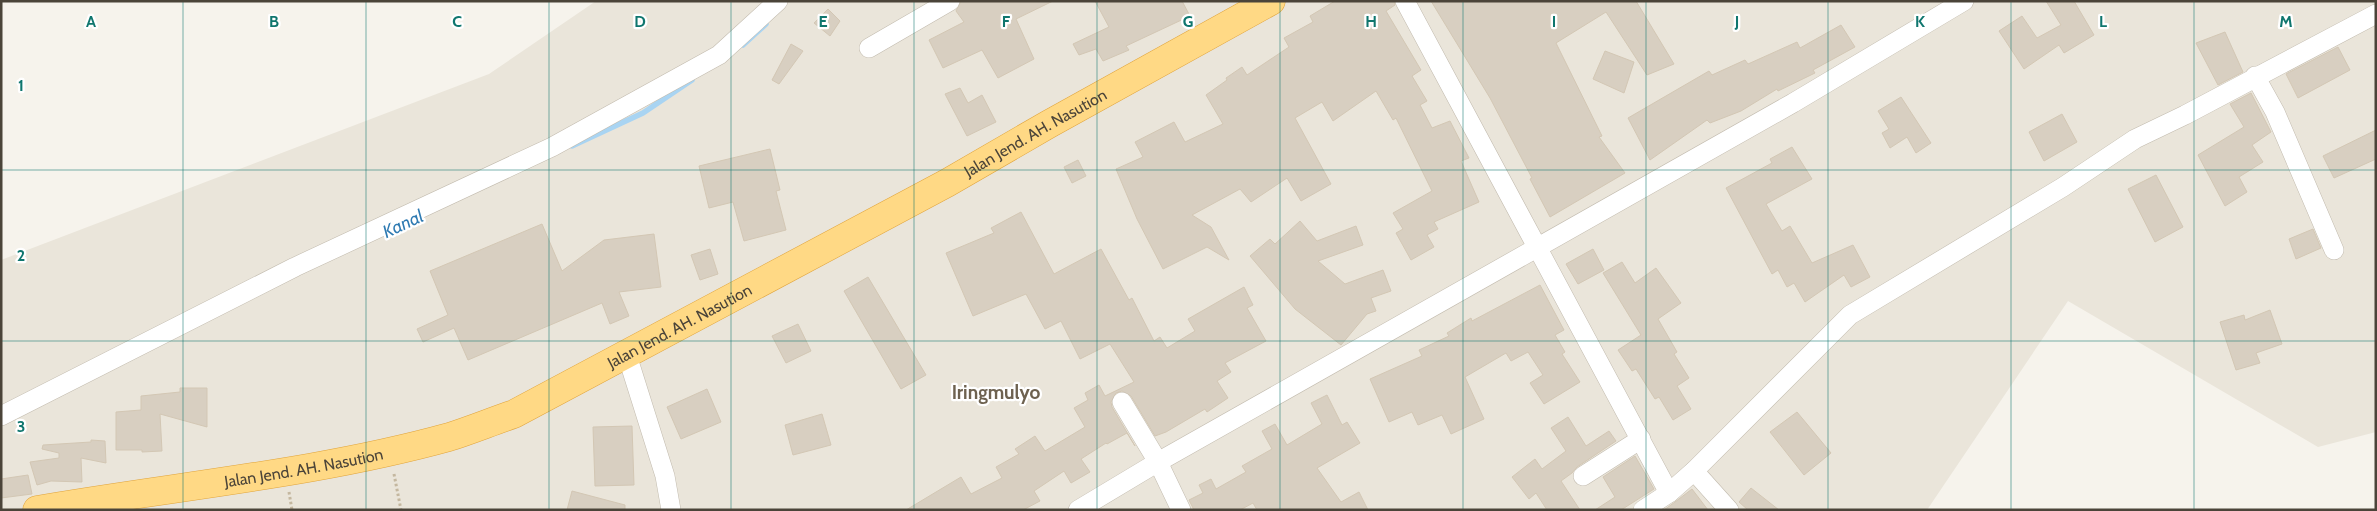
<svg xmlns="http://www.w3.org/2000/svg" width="2377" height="511" font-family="Cabin,sans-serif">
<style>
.residential{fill:#eae5da}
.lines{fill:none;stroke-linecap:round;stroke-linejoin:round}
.stream{stroke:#a9d4f2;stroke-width:5.5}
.building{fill:#d8cfc1;stroke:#d3c7b4}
.minor-casing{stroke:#c2bbae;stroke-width:20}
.trunk-casing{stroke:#e0a43c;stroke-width:29}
.path{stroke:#c4b79f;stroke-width:3;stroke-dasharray:2.5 2.5;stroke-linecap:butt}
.minor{stroke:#fff;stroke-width:19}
.trunk{stroke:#ffd985;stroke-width:28}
.grid{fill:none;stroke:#0f766e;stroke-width:1;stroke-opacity:0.55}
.labels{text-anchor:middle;stroke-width:4.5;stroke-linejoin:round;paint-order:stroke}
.street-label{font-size:16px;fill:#4b4439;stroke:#fff}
.water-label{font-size:18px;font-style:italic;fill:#2e7ab2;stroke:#fff}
.quarter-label{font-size:19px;font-weight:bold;fill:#6e6250;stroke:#fff}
.grid-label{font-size:16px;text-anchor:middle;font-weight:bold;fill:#0f766e;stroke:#fff;stroke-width:4.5;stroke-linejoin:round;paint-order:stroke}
</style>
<rect width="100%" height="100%" fill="#f6f3ec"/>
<polygon class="residential" points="596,1 2376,1 2376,432 2318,447 2068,301 1927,510 1,510 1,260 489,74"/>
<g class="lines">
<g class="stream">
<polyline points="743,45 766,24"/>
<polyline points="572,146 643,113 692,80"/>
</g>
</g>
<g class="building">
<polygon points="961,1 1053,1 1016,19 1034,59 998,78 982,50 943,68 929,40 964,22 956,11"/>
<polygon points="1095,1 1182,1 1190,16 1126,46 1129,50 1103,61 1096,49 1079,55 1073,44 1109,27"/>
<polygon points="1335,1 1394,1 1395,5 1386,11 1421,70 1412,76 1427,101 1420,105 1432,128 1450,121 1469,158 1461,161 1479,202 1434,222 1438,229 1427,235 1434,247 1411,260 1396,233 1403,229 1393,213 1432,191 1396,118 1393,120 1376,91 1333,121 1322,102 1295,118 1331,184 1301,201 1287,178 1251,202 1240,189 1192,215 1211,227 1229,260 1207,247 1163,269 1137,219 1116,169 1143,157 1135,142 1174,122 1185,142 1223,124 1206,95 1227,80 1226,78 1242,67 1247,75 1289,47 1284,38 1313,22 1310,16"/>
<polygon points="1431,1 1636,1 1674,64 1647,75 1606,12 1556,43 1602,136 1599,137 1625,173 1550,217 1530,179 1532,178 1490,98"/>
<polygon points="2046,1 2074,1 2094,35 2064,53 2059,45 2024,69 1999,31 2022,16 2037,38 2061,25"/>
<polygon points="828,9 840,21 830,36 814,23"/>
<polygon points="1841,25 1855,47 1813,70 1815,73 1778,91 1777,89 1741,111 1710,123 1707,120 1650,160 1628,118 1709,71 1712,75 1745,60 1748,64 1797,42 1800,48"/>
<polygon points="2225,32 2243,72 2218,85 2196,43"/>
<polygon points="791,44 803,51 779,84 772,80"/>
<polygon points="2338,47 2350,70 2298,98 2286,74"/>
<polygon points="1605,51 1634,62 1624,93 1593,79"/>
<polygon points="960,88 968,103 982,95 996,122 967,136 945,94"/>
<polygon points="2251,93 2271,132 2252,145 2263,162 2239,177 2247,192 2225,206 2198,155 2244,127 2230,104"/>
<polygon points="1901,97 1931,143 1916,153 1907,137 1890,148 1882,133 1889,129 1878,111"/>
<polygon points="2062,114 2077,142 2044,161 2029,132"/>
<polygon points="2376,130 2376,159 2334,178 2323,156"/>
<polygon points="1792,147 1812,179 1766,204 1782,231 1790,226 1812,263 1853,245 1870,277 1851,287 1844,275 1805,302 1794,283 1787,287 1778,270 1772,274 1726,188 1772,163 1770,159"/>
<polygon points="770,149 780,190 776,191 786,230 744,241 733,202 709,208 699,166"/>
<polygon points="1078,160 1086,176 1072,183 1064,167"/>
<polygon points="2156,175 2183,227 2155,242 2128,189"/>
<polygon points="1021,212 1054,274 1101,249 1129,300 1132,298 1154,341 1160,337 1167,348 1195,331 1188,319 1244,287 1253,305 1247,308 1266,341 1225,363 1231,372 1217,381 1228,398 1207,412 1205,409 1166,432 1155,436 1131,396 1122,391 1116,393 1111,402 1112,407 1135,446 1127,433 1107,444 1106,443 1081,459 1090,472 1071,483 1064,471 1034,491 1040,501 1023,510 906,510 961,477 971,494 1002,478 996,467 1019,454 1015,449 1035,436 1045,451 1085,427 1074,408 1088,400 1085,393 1099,385 1105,396 1134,382 1110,344 1080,359 1061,321 1045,329 1026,294 973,316 946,253 994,233 991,228"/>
<polygon points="1300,221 1317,241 1356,226 1363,245 1318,261 1345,284 1383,270 1391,291 1371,298 1376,311 1367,314 1341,345 1295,309 1250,256 1270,239 1275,244"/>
<polygon points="542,224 562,271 604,240 654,234 661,287 619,292 629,316 610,324 602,303 468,360 454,328 423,342 417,329 448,315 430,271"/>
<polygon points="2313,229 2321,248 2296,259 2289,239"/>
<polygon points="710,249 718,274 700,280 691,255"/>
<polygon points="1593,249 1604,270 1578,284 1566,264"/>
<polygon points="1622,262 1635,283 1656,268 1681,303 1658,319 1677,352 1674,354 1689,378 1677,386 1691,409 1673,420 1659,397 1655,399 1636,369 1632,371 1618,350 1641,335 1603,273"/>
<polygon points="868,277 926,375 901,389 844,291"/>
<polygon points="1540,285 1564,330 1555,335 1565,352 1562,354 1580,382 1544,404 1530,383 1543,375 1528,352 1511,361 1506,353 1465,377 1484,419 1451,434 1442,415 1418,425 1412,412 1389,422 1370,379 1422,356 1419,350 1449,336 1447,333 1471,318 1472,321"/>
<polygon points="2270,310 2282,344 2256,353 2260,363 2236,370 2220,322 2244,315 2245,320"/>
<polygon points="798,324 811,351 786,363 772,336"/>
<polygon points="180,388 207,388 207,427 160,414 162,451 142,452 142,450 116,450 116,412 141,410 141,396 180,392"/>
<polygon points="707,389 721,422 681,439 667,407"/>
<polygon points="1327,395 1342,425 1347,422 1360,443 1317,468 1341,502 1359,492 1368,510 1257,510 1253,503 1240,510 1194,510 1189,500 1203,493 1199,485 1211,479 1216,489 1246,472 1242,466 1272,449 1262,431 1275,424 1287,445 1322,424 1311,403"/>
<polygon points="1797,412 1831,453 1804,475 1770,432"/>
<polygon points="822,414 831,445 793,455 785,425"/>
<polygon points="1568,417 1586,446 1609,431 1616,441 1577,467 1572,473 1561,481 1580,510 1547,510 1536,493 1529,499 1512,477 1535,459 1542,469 1566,451 1551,428"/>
<polygon points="632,426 634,485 595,486 593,427"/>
<polygon points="91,440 105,441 106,463 81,458 82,482 51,481 37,485 30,462 59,458 59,453 42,449 43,445 91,442"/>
<polygon points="1635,456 1654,489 1621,510 1595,510 1615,497 1603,477"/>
<polygon points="28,475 32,494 1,498 1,479"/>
<polygon points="1751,488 1779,510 1748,510 1739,502"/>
<polygon points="1692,489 1708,510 1664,510 1675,502"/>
<polygon points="572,491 625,505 625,510 567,510"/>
</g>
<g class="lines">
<g class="minor-casing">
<g id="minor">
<polyline points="1405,1 1669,493"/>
<polyline points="869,48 950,1"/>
<polyline points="2255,76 2275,112 2334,250"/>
<polyline points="627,355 665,476 671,510"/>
<polyline points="1122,402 1158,462 1181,510"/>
<polyline points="1,416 295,267 552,147 719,55 778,1"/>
<polyline points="1694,471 1729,510"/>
<polyline points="1583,476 1641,439"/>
<polyline points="1078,510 1158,462 1793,103 1964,1"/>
<polyline points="1643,510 1669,493 1694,471 1850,315 2063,187 2135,139 2185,115 2376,14"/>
</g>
</g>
<g class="trunk-casing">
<g id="trunk">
<path id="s1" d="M37 510C175 486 315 474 449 437 471 430 493 421 514 414L947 183 1049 124 1271 1"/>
</g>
</g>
<g class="path">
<polyline points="394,474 401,510"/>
<polyline points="289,492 292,510"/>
</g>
<use href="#minor" class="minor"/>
<use href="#trunk" class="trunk"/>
</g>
<path class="grid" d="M183 1V510M366 1V510M549 1V510M731 1V510M914 1V510M1097 1V510M1280 1V510M1463 1V510M1646 1V510M1828 1V510M2011 1V510M2194 1V510M1 170H2376M1 341H2376"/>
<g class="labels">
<g class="street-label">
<text dy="6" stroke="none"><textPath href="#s1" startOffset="1080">Jalan Jend. AH. Nasution</textPath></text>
<text dy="6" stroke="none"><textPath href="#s1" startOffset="675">Jalan Jend. AH. Nasution</textPath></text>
<text dy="6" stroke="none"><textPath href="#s1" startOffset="270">Jalan Jend. AH. Nasution</textPath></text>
</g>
<g class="water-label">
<text transform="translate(403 224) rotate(-25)" y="6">Kanal</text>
</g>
<g class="quarter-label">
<text x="996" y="399">Iringmulyo</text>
</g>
</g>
<g class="grid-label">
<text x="91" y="27">A</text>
<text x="274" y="27">B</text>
<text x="457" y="27">C</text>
<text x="640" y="27">D</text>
<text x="823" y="27">E</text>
<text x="1006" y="27">F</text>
<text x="1188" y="27">G</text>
<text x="1371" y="27">H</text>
<text x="1554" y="27">I</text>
<text x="1737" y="27">J</text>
<text x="1920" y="27">K</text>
<text x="2103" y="27">L</text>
<text x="2286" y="27">M</text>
<text x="21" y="91">1</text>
<text x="21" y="261">2</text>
<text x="21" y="432">3</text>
</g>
<rect width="2377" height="511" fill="none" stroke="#4b4439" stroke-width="5"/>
</svg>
